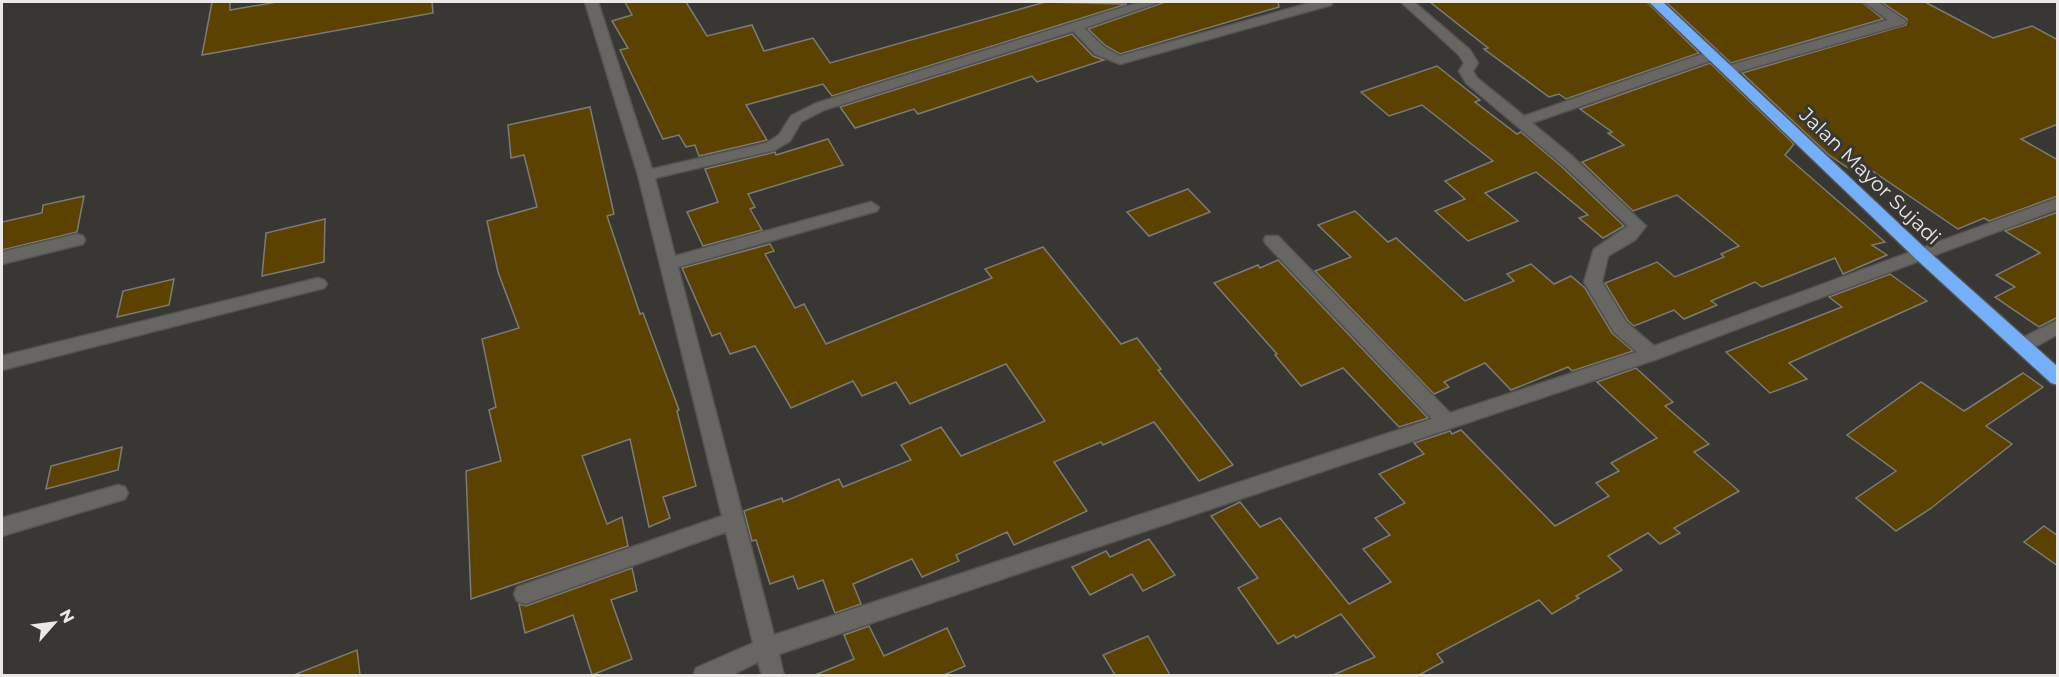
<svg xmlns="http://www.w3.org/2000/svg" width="2059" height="677" font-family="Montserrat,sans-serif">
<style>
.building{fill:#5c4200;stroke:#7d7b77;stroke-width:1.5}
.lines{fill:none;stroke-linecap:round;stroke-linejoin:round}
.minor-casing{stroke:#555350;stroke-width:3}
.highway-casing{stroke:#555350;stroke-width:3}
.minor{fill:#686662;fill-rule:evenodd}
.highway{fill:#75aff9;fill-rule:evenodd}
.labels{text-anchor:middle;stroke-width:6;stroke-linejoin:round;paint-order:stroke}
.street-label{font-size:20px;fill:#eae9e6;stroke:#393733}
</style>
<rect width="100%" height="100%" fill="#393733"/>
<g class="building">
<polygon points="212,2 230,2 230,10 277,2 432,2 433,13 202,55"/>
<polygon points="625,2 686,2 707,36 752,25 764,51 813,38 830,63 1045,2 1127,4 832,96 823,84 746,105 767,140 699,156 695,145 686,147 679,135 663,139 620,50 628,48 612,21 632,15"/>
<polygon points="1165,2 1278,2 1279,7 1120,54 1106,46 1088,29"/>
<polygon points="1430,2 1647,2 1699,53 1566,99 1559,94 1549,97 1484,49 1488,48"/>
<polygon points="1666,2 1862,2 1883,19 1731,63"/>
<polygon points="1881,2 1925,2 1993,38 2032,26 2058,40 2058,124 2021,139 2058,160 2058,196 1989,221 1984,218 1958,229 1865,166 1851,170 1829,155 1742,73 1906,25 1907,19"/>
<polygon points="1072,34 1093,56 1104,60 1037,82 1032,76 918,114 914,109 855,128 840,107"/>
<polygon points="1710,63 1794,144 1785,155 1885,242 1872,245 1887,255 1843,274 1835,258 1762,287 1755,282 1711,301 1717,305 1684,319 1674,310 1634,326 1628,321 1605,283 1657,262 1675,277 1724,257 1721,254 1739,246 1677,195 1633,211 1582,162 1624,145 1608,133 1612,132 1580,109"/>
<polygon points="1437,66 1480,100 1475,102 1517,134 1521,132 1561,166 1624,226 1603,238 1579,218 1588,215 1536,172 1485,193 1518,221 1468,241 1435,211 1465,199 1445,181 1493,161 1422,105 1389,116 1361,92"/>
<polygon points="590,107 614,214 607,216 640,314 643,313 679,410 677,411 696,486 663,497 670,518 649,527 630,439 582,456 607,524 622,517 628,546 471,599 466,471 501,461 489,410 496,407 482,339 519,328 498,272 487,221 537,207 524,155 511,158 508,125"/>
<polygon points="828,139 843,165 748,194 755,207 750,209 762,230 703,246 687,212 718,202 705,169 775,152 776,155"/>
<polygon points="1188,189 1210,212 1149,236 1127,212"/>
<polygon points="84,196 77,232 2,250 2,222 42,213 43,205"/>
<polygon points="1355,211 1388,242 1396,238 1465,301 1514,281 1507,274 1531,264 1554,284 1571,276 1585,288 1612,333 1633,351 1572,371 1568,367 1511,390 1485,363 1444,382 1449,387 1434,394 1315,271 1351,257 1318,225"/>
<polygon points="2058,212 2058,317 2039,327 1995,297 2015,287 1996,275 2040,253 2005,231"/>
<polygon points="325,219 324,262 262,276 266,233"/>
<polygon points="770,244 774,251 765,254 795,308 804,304 826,344 992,278 985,269 1043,247 1121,344 1137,338 1161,369 1158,370 1233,465 1199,481 1154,422 1103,445 1101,442 1054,462 1087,511 1014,545 1007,532 956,555 959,561 922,577 912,559 853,584 861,604 835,613 823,580 798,589 793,576 770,584 756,540 752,541 744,511 782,498 783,502 839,479 843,487 911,460 901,445 941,427 961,456 1045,421 1006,364 910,404 896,382 862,396 853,381 791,408 755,346 730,354 720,333 712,336 682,268"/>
<polygon points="1278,260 1428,418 1399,427 1343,368 1301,386 1275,355 1277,354 1214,283 1258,265 1260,268"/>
<polygon points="1890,274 1927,301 1789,363 1807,379 1770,393 1726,352 1842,307 1829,297"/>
<polygon points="174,279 169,305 117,317 123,291"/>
<polygon points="1636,368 1673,402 1665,406 1709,444 1694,452 1739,491 1674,528 1680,533 1660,544 1648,533 1608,556 1622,570 1576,596 1579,598 1552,614 1539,600 1437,654 1443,662 1419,675 1333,675 1375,657 1341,614 1296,638 1294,635 1278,644 1238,588 1258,578 1211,516 1240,502 1260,527 1280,518 1349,604 1391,582 1363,549 1390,535 1375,518 1405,503 1379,474 1424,454 1414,443 1450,431 1452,434 1461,430 1555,526 1609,496 1596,483 1619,471 1611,463 1657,438 1597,382"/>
<polygon points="2023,373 2043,387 1986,426 2012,444 1930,509 1896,531 1856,498 1896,471 1847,435 1921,382 1964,411"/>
<polygon points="122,447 118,470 46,489 51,466"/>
<polygon points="2044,526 2058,536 2058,566 2024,542"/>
<polygon points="1149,539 1175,575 1143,591 1132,574 1090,595 1072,567 1106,551 1110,557"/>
<polygon points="632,568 637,591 611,600 632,659 592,675 573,615 525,633 519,604 526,606"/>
<polygon points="869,626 884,656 947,628 965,666 944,675 815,675 854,659 844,635"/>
<polygon points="1148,636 1170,675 1115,675 1103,655"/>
<polygon points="357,650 360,675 296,675 296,674"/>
</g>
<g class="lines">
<g class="minor-casing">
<g id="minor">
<polygon points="585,2 598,2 652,169 766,143 779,135 791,116 814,104 1140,2 1159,2 1084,28 1105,48 1120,56 1313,2 1333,2 1331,5 1120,64 1095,54 1073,31 824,110 801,122 790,141 775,150 655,178 675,256 871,202 879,207 877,211 678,267 774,635 1432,419 1266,244 1264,240 1266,236 1278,236 1450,413 1637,352 1614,332 1584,282 1594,249 1628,226 1562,164 1466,83 1459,71 1464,63 1459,55 1401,2 1414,2 1470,50 1478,63 1473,71 1477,78 1524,116 1708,52 1718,52 1718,58 1532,123 1572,156 1646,226 1635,240 1608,256 1602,282 1626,322 1654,346 2058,198 2058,209 1657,359 779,654 784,676 762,676 758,662 730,676 693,676 696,668 753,643 726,532 525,604 517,601 514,594 517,587 722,516 638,175"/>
<polygon points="1864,2 1878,2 1906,21 1904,24 1734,73 1729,74 1722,70 1724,67 1888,20"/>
<polygon points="77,234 83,236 85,240 83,244 2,264 2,252"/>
<polygon points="318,278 324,280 327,284 324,288 2,370 2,356"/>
<polygon points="2058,320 2058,334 2028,351 2016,351 2013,346 2016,341"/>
<polygon points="118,485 125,487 128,493 125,499 2,536 2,518"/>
</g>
</g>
<g class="highway-casing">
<polygon id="highway" points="1649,2 1663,2 1927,250 2058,367 2058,385 2051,383 1915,258"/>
</g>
<use href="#minor" class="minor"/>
<use href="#highway" class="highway"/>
</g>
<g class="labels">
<g class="street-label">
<text transform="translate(1870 176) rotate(44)" y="7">Jalan Mayor Sujadi</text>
</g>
</g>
<rect width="2059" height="677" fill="none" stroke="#eae9e6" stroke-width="6"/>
<g transform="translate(54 623) rotate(62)" stroke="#393733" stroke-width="4.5" paint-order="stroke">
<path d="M0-4.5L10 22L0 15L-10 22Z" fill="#eae9e6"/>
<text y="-9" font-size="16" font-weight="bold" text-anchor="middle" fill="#eae9e6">N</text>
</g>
</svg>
